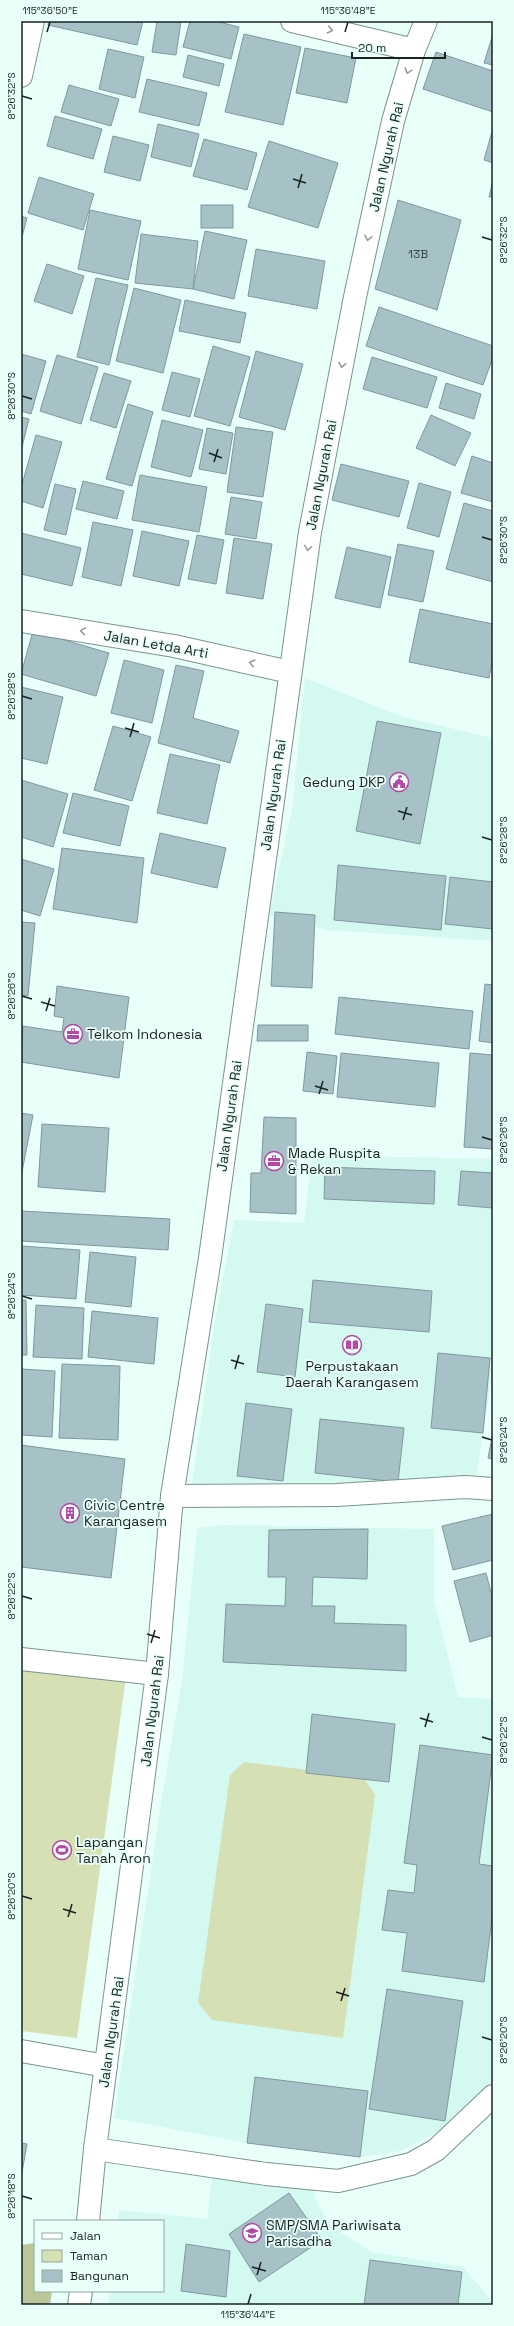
<svg xmlns="http://www.w3.org/2000/svg" width="514" height="2326" font-family="'Space Grotesk',sans-serif">
<style>
.built{fill:#d4f9f1}
.green{fill:#d6e0b5}
.forest{fill:#bac59a}
.building{fill:#a7c2c7;stroke:#7f989e}
.lines{fill:none;stroke-linecap:round;stroke-linejoin:round}
.street-casing{stroke:#7b948e;stroke-width:24}
.secondary-casing{stroke:#7b948e;stroke-width:24}
.street{stroke:#fff;stroke-width:22}
.secondary{stroke:#fff;stroke-width:22}
.oneway{stroke:#979c9b}
.ticks{fill:none;stroke:#182320;stroke-width:1.5}
.labels{text-anchor:middle;stroke-width:3.5;stroke-linejoin:round;paint-order:stroke}
.number-label{font-size:12px;fill:#3c4b4a}
.street-label{font-size:14px;fill:#182320;stroke:#e9fff9}
.poi-label{font-size:14px;fill:#182320;stroke:#e9fff9;text-anchor:start}
.neatline{fill:none;stroke:#182320;stroke-width:1.5}
.ticks-label{font-size:10px;text-anchor:middle;fill:#182320}
</style>
<rect width="100%" height="100%" fill="#e9fff9"/>
<g class="built">
<polygon points="305,678 403,717 493,738 493,941 328,930 269,915 292,810"/>
<polygon points="312,1155 493,1159 493,1369 476,1480 191,1490 215,1321 234,1220 304,1223"/>
<polygon points="223,1525 434,1529 434,1600 458,1697 493,1699 493,2081 453,2124 400,2151 360,2157 247,2143 114,2118 162,1796 182,1682 197,1528"/>
<polygon points="214,2162 311,2176 316,2201 331,2226 372,2252 463,2267 488,2296 493,2305 108,2305 109,2291 163,2291 163,2221 118,2221 119,2210 207,2219"/>
</g>
<g class="green">
<polygon points="21,1656 127,1669 77,2038 21,2031"/>
<polygon points="244,1762 363,1777 375,1795 343,2038 212,2020 198,2003 230,1775"/>
</g>
<polygon class="forest" points="35,2243 35,2291 52,2291 50,2305 21,2305 21,2245"/>
<g class="building">
<polygon points="49,21 143,21 137,45 48,25"/>
<polygon points="157,21 181,21 176,55 152,52"/>
<polygon points="190,21 215,21 239,27 231,59 183,47"/>
<polygon points="244,34 301,47 283,125 225,112"/>
<polygon points="493,34 493,65 484,63"/>
<polygon points="305,48 356,58 347,103 296,93"/>
<polygon points="108,49 144,57 135,98 99,89"/>
<polygon points="436,52 493,71 493,112 423,89"/>
<polygon points="188,55 224,64 219,86 183,77"/>
<polygon points="147,79 207,93 199,126 139,112"/>
<polygon points="69,85 119,99 111,126 61,112"/>
<polygon points="55,116 102,129 93,159 47,146"/>
<polygon points="158,124 199,134 191,167 151,157"/>
<polygon points="493,128 493,163 484,160"/>
<polygon points="113,136 149,145 140,181 104,172"/>
<polygon points="204,139 257,153 247,190 193,176"/>
<polygon points="269,141 338,163 318,228 248,207"/>
<polygon points="39,177 94,194 83,230 28,213"/>
<polygon points="493,180 493,197 489,197"/>
<polygon points="398,200 461,220 437,310 375,289"/>
<rect x="201" y="205" width="32" height="23"/>
<polygon points="90,210 141,221 128,280 78,269"/>
<polygon points="21,216 27,218 21,241"/>
<polygon points="205,231 247,240 234,299 193,289"/>
<polygon points="141,234 198,241 193,289 135,283"/>
<polygon points="256,249 325,261 317,309 248,296"/>
<polygon points="47,264 84,276 72,314 34,301"/>
<polygon points="96,278 128,285 109,365 77,357"/>
<polygon points="134,288 181,300 163,373 116,361"/>
<polygon points="185,300 246,313 240,343 179,331"/>
<polygon points="379,307 493,346 493,357 483,385 366,346"/>
<polygon points="213,346 250,357 230,426 194,416"/>
<polygon points="256,351 303,364 285,430 239,417"/>
<polygon points="21,354 46,361 31,414 21,411"/>
<polygon points="57,355 98,367 81,424 40,411"/>
<polygon points="372,357 437,377 427,408 363,389"/>
<polygon points="172,372 200,379 190,417 162,410"/>
<polygon points="104,373 131,381 116,428 90,420"/>
<polygon points="446,383 481,394 474,419 439,408"/>
<polygon points="128,404 153,412 132,486 106,479"/>
<polygon points="431,415 471,433 455,466 416,448"/>
<polygon points="21,417 29,419 21,451"/>
<polygon points="162,420 203,430 191,477 151,467"/>
<polygon points="236,427 273,432 263,497 227,492"/>
<polygon points="207,428 233,433 226,474 199,469"/>
<polygon points="36,435 62,442 43,508 21,501 21,488"/>
<polygon points="472,456 493,463 493,502 461,493"/>
<polygon points="341,464 409,481 399,517 332,500"/>
<polygon points="140,475 207,487 199,532 132,520"/>
<polygon points="83,481 124,491 117,519 76,509"/>
<polygon points="419,483 451,492 439,537 407,528"/>
<polygon points="55,484 76,489 66,535 44,530"/>
<polygon points="231,497 262,502 256,539 225,534"/>
<polygon points="464,503 493,511 493,582 446,569"/>
<polygon points="93,522 133,530 121,586 82,577"/>
<polygon points="142,531 189,541 179,586 133,576"/>
<polygon points="21,533 81,548 72,586 21,574"/>
<polygon points="197,535 224,540 216,584 188,579"/>
<polygon points="234,538 272,544 263,599 226,593"/>
<polygon points="398,544 434,551 423,602 388,595"/>
<polygon points="347,547 391,557 380,608 335,598"/>
<polygon points="420,609 493,624 493,657 489,678 409,662"/>
<polygon points="33,631 109,653 96,696 21,674"/>
<polygon points="124,660 164,670 152,723 111,713"/>
<polygon points="176,665 204,671 193,718 239,731 230,763 158,743"/>
<polygon points="21,687 63,697 47,764 21,758"/>
<polygon points="377,721 441,733 420,844 356,831"/>
<polygon points="113,726 151,737 132,801 94,790"/>
<polygon points="170,754 220,765 207,824 157,813"/>
<polygon points="21,780 68,794 53,847 21,837"/>
<polygon points="73,793 129,806 120,846 63,833"/>
<polygon points="160,833 226,848 217,888 151,873"/>
<polygon points="62,848 144,858 137,923 53,909"/>
<polygon points="21,859 54,869 40,916 21,910"/>
<polygon points="338,865 446,876 441,930 334,920"/>
<polygon points="450,877 493,882 493,929 445,924"/>
<polygon points="275,912 315,915 312,988 271,986"/>
<polygon points="21,922 35,923 28,996 21,995"/>
<polygon points="485,984 493,985 493,1043 479,1041"/>
<polygon points="57,986 129,997 119,1078 21,1062 23,1026 62,1032 64,1018 54,1016"/>
<polygon points="339,997 473,1011 469,1049 335,1034"/>
<polygon points="258,1025 308,1025 308,1041 257,1041"/>
<polygon points="307,1052 337,1056 333,1094 303,1091"/>
<polygon points="341,1053 439,1063 435,1107 337,1097"/>
<polygon points="470,1053 493,1055 493,1149 464,1147"/>
<polygon points="21,1113 33,1115 21,1177"/>
<polygon points="264,1117 296,1118 296,1214 250,1212 251,1173 261,1173"/>
<polygon points="42,1124 109,1128 105,1192 38,1187"/>
<polygon points="325,1167 435,1171 434,1204 324,1199"/>
<polygon points="461,1171 493,1173 493,1208 458,1205"/>
<polygon points="21,1211 170,1219 168,1250 21,1241"/>
<polygon points="21,1246 80,1250 76,1299 21,1295"/>
<polygon points="90,1252 136,1257 131,1307 85,1302"/>
<polygon points="313,1280 432,1291 429,1332 309,1322"/>
<polygon points="21,1300 26,1300 27,1355 21,1355"/>
<polygon points="266,1304 303,1309 295,1377 257,1372"/>
<polygon points="36,1305 84,1308 82,1359 33,1357"/>
<polygon points="92,1311 158,1318 154,1364 88,1357"/>
<polygon points="438,1353 490,1358 483,1433 431,1428"/>
<polygon points="62,1364 120,1366 118,1440 59,1438"/>
<polygon points="21,1369 55,1371 52,1437 21,1435"/>
<polygon points="246,1403 292,1409 283,1481 237,1476"/>
<polygon points="320,1419 404,1428 398,1482 315,1473"/>
<polygon points="493,1433 493,1459 488,1458"/>
<polygon points="21,1445 125,1459 111,1578 21,1567"/>
<polygon points="493,1514 493,1560 453,1570 442,1526"/>
<polygon points="368,1529 367,1579 313,1577 312,1606 335,1606 334,1623 406,1625 406,1671 223,1662 226,1604 285,1606 286,1577 268,1577 269,1530"/>
<polygon points="486,1573 493,1600 493,1635 470,1642 454,1581"/>
<polygon points="312,1714 395,1724 389,1782 306,1773"/>
<polygon points="420,1745 493,1755 479,1864 493,1866 493,1910 484,1982 402,1971 407,1933 382,1930 388,1890 414,1893 417,1865 404,1863"/>
<polygon points="387,1989 463,2001 445,2121 369,2109"/>
<polygon points="255,2077 368,2091 360,2157 247,2143"/>
<polygon points="21,2143 27,2144 21,2178"/>
<polygon points="289,2193 322,2240 259,2282 229,2234"/>
<polygon points="186,2244 230,2251 226,2297 181,2291"/>
<polygon points="370,2260 462,2272 458,2305 364,2305"/>
</g>
<g class="lines">
<g class="street-casing">
<g id="street">
<polyline points="292,21 414,50"/>
<polyline points="21,76 33,21"/>
<polyline points="172,1496 337,1495 465,1487 493,1489"/>
<polyline points="21,1659 157,1674"/>
<polyline points="21,2051 106,2066"/>
<polyline points="95,2149 266,2174 338,2181 411,2164 436,2150 493,2096"/>
</g>
</g>
<g class="secondary-casing">
<g id="secondary">
<polyline points="21,621 174,646 290,672"/>
<polyline points="88,2221 95,2149 157,1674 172,1496 210,1258 310,532 355,297 393,121 414,50 426,21"/>
<polyline points="79,2305 81,2291"/>
</g>
</g>
<use href="#street" class="street"/>
<use href="#secondary" class="secondary"/>
</g>
<defs><path id="oneway-chevron" d="M-2-3.5L2.5 0L-2 3.5" fill="none" stroke-width="1.6" stroke-linecap="round" stroke-linejoin="round"/></defs>
<g class="oneway">
<use href="#oneway-chevron" transform="translate(330 30) rotate(13)"/>
<use href="#oneway-chevron" transform="translate(408 71) rotate(107)"/>
<use href="#oneway-chevron" transform="translate(368 238) rotate(102)"/>
<use href="#oneway-chevron" transform="translate(342 365) rotate(101)"/>
<use href="#oneway-chevron" transform="translate(308 548) rotate(98)"/>
<use href="#oneway-chevron" transform="translate(83 631) rotate(-171)"/>
<use href="#oneway-chevron" transform="translate(252 663) rotate(-168)"/>
</g>
<path class="ticks" d="M47 32 50 22M345 32 348 22M22 96 32 99M293 179 306 183M298 188 302 174M482 237 492 240M22 396 32 399M209 453 222 458M214 462 218 449M482 537 492 540M22 696 32 699M125 728 139 732M130 737 134 723M398 811 412 815M403 820 407 807M482 837 492 840M22 996 32 999M41 1002 55 1006M46 1011 50 998M315 1086 328 1090M319 1094 323 1081M482 1137 492 1140M22 1296 32 1299M231 1360 244 1364M235 1369 239 1355M482 1437 492 1440M22 1596 32 1599M147 1634 160 1638M151 1643 155 1630M420 1718 433 1722M425 1727 429 1713M482 1737 492 1740M22 1896 32 1899M63 1909 76 1913M68 1917 72 1904M336 1992 349 1996M341 2001 345 1988M482 2037 492 2040M22 2196 32 2199M252 2267 266 2271M257 2275 261 2262M248 2304 251 2294"/>
<defs>
<g id="civic-ring" transform="scale(1)"><circle r="9.5" fill="#e9fff9" stroke="#b547a5" stroke-width="1.5"/><path d="M-.6-6.5H3V-4.5H.6V-3L4-1V1h2V6H-6V1h2V-1L-.6-3ZM-1.2 2.5V6h2.4V2.5Z" fill="#b547a5"/></g>
<g id="office-ring" transform="scale(1)"><circle r="9.5" fill="#e9fff9" stroke="#b547a5" stroke-width="1.5"/><path d="M-6-3h4V-5.5h4V-3h4V5H-6ZM-1-4.5V-3h2v-1.5ZM-6 0V1H6V0Z" fill="#b547a5"/></g>
<g id="library-ring" transform="scale(1)"><circle r="9.5" fill="#e9fff9" stroke="#b547a5" stroke-width="1.5"/><path d="M-6-4Q-3-5.5-.7-3.5V5Q-3 3-6 4ZM6-4Q3-5.5 .7-3.5V5Q3 3 6 4Z" fill="#b547a5"/></g>
<g id="building-ring" transform="scale(1)"><circle r="9.5" fill="#e9fff9" stroke="#b547a5" stroke-width="1.5"/><path d="M-4-6H4V6H1V3H-1V6H-4ZM-2.5-4.3h1.7v1.8h-1.7ZM.8-4.3h1.7v1.8H.8ZM-2.5-1h1.7V.8h-1.7ZM.8-1h1.7V.8H.8Z" fill="#b547a5"/></g>
<g id="stadium-ring" transform="scale(1)"><circle r="9.5" fill="#e9fff9" stroke="#b547a5" stroke-width="1.5"/><path d="M0-5a6.5 5 0 1 0 0 10a6.5 5 0 1 0 0-10ZM-3.5-1.8h7v3.6h-7Z" fill="#b547a5"/></g>
<g id="school-ring" transform="scale(1)"><circle r="9.5" fill="#e9fff9" stroke="#b547a5" stroke-width="1.5"/><path d="M0-5L7-2L0 1L-7-2ZM-4 1L0 2.5L4 1V4Q0 6-4 4Z" fill="#b547a5"/></g>
</defs>
<g fill-rule="evenodd">
<use href="#civic-ring" x="399" y="782"/>
<use href="#office-ring" x="73" y="1034"/>
<use href="#office-ring" x="274" y="1161"/>
<use href="#library-ring" x="352" y="1345"/>
<use href="#building-ring" x="70" y="1513"/>
<use href="#stadium-ring" x="62" y="1850"/>
<use href="#school-ring" x="252" y="2233"/>
</g>
<g class="labels">
<g class="number-label">
<text x="418" y="258">13B</text>
</g>
<g class="street-label">
<text transform="translate(386 157) rotate(-77)" y="5">Jalan Ngurah Rai</text>
<text transform="translate(321 475) rotate(-79)" y="5">Jalan Ngurah Rai</text>
<text transform="translate(156 644) rotate(10)" y="5">Jalan Letda Arti</text>
<text transform="translate(273 795) rotate(-82)" y="5">Jalan Ngurah Rai</text>
<text transform="translate(229 1116) rotate(-82)" y="5">Jalan Ngurah Rai</text>
<text transform="translate(152 1711) rotate(-83)" y="5">Jalan Ngurah Rai</text>
<text transform="translate(111 2032) rotate(-82)" y="5">Jalan Ngurah Rai</text>
</g>
<g class="poi-label">
<text x="385" y="787" text-anchor="end">Gedung DKP</text>
<text x="87" y="1039">Telkom Indonesia</text>
<text x="288" y="1158">Made Ruspita<tspan x="288" dy="16">&amp; Rekan</tspan></text>
<text x="352" y="1371" text-anchor="middle">Perpustakaan<tspan x="352" dy="16">Daerah Karangasem</tspan></text>
<text x="84" y="1510">Civic Centre<tspan x="84" dy="16">Karangasem</tspan></text>
<text x="76" y="1847">Lapangan<tspan x="76" dy="16">Tanah Aron</tspan></text>
<text x="266" y="2230">SMP/SMA Pariwisata<tspan x="266" dy="16">Parisadha</tspan></text>
</g>
</g>
<rect width="514" height="2326" fill="none" stroke="#e9fff9" stroke-width="44"/>
<rect x="34" y="2220" width="130" height="72" fill="#e9fff9" stroke="#95a7a2"/>
<rect x="42" y="2233" width="20" height="6" fill="#ffffff" stroke="#95a7a2"/>
<text x="70" y="2240" font-size="12" fill="#182320">Jalan</text>
<rect x="42" y="2250" width="20" height="12" fill="#d6e0b5" stroke="#95a7a2"/>
<text x="70" y="2260" font-size="12" fill="#182320">Taman</text>
<rect x="42" y="2270" width="20" height="12" fill="#a7c2c7" stroke="#95a7a2"/>
<text x="70" y="2280" font-size="12" fill="#182320">Bangunan</text>
<path d="M352 52v6h93v-6" fill="none" stroke="#182320" stroke-width="2"/>
<text x="358" y="52" font-size="12" fill="#182320" stroke="#e9fff9" stroke-width="3" paint-order="stroke">20 m</text>
<rect x="22" y="22" width="470" height="2282" class="neatline"/>
<g class="ticks-label">
<text x="50" y="14">115°36'50"E</text>
<text x="348" y="14">115°36'48"E</text>
<text transform="translate(11 96) rotate(-90)" y="4">8°26'32"S</text>
<text transform="translate(503 240) rotate(-90)" y="4">8°26'32"S</text>
<text transform="translate(11 396) rotate(-90)" y="4">8°26'30"S</text>
<text transform="translate(503 540) rotate(-90)" y="4">8°26'30"S</text>
<text transform="translate(11 696) rotate(-90)" y="4">8°26'28"S</text>
<text transform="translate(503 840) rotate(-90)" y="4">8°26'28"S</text>
<text transform="translate(11 996) rotate(-90)" y="4">8°26'26"S</text>
<text transform="translate(503 1140) rotate(-90)" y="4">8°26'26"S</text>
<text transform="translate(11 1296) rotate(-90)" y="4">8°26'24"S</text>
<text transform="translate(503 1440) rotate(-90)" y="4">8°26'24"S</text>
<text transform="translate(11 1596) rotate(-90)" y="4">8°26'22"S</text>
<text transform="translate(503 1740) rotate(-90)" y="4">8°26'22"S</text>
<text transform="translate(11 1896) rotate(-90)" y="4">8°26'20"S</text>
<text transform="translate(503 2040) rotate(-90)" y="4">8°26'20"S</text>
<text transform="translate(11 2196) rotate(-90)" y="4">8°26'18"S</text>
<text x="248" y="2318">115°36'44"E</text>
</g>
</svg>
